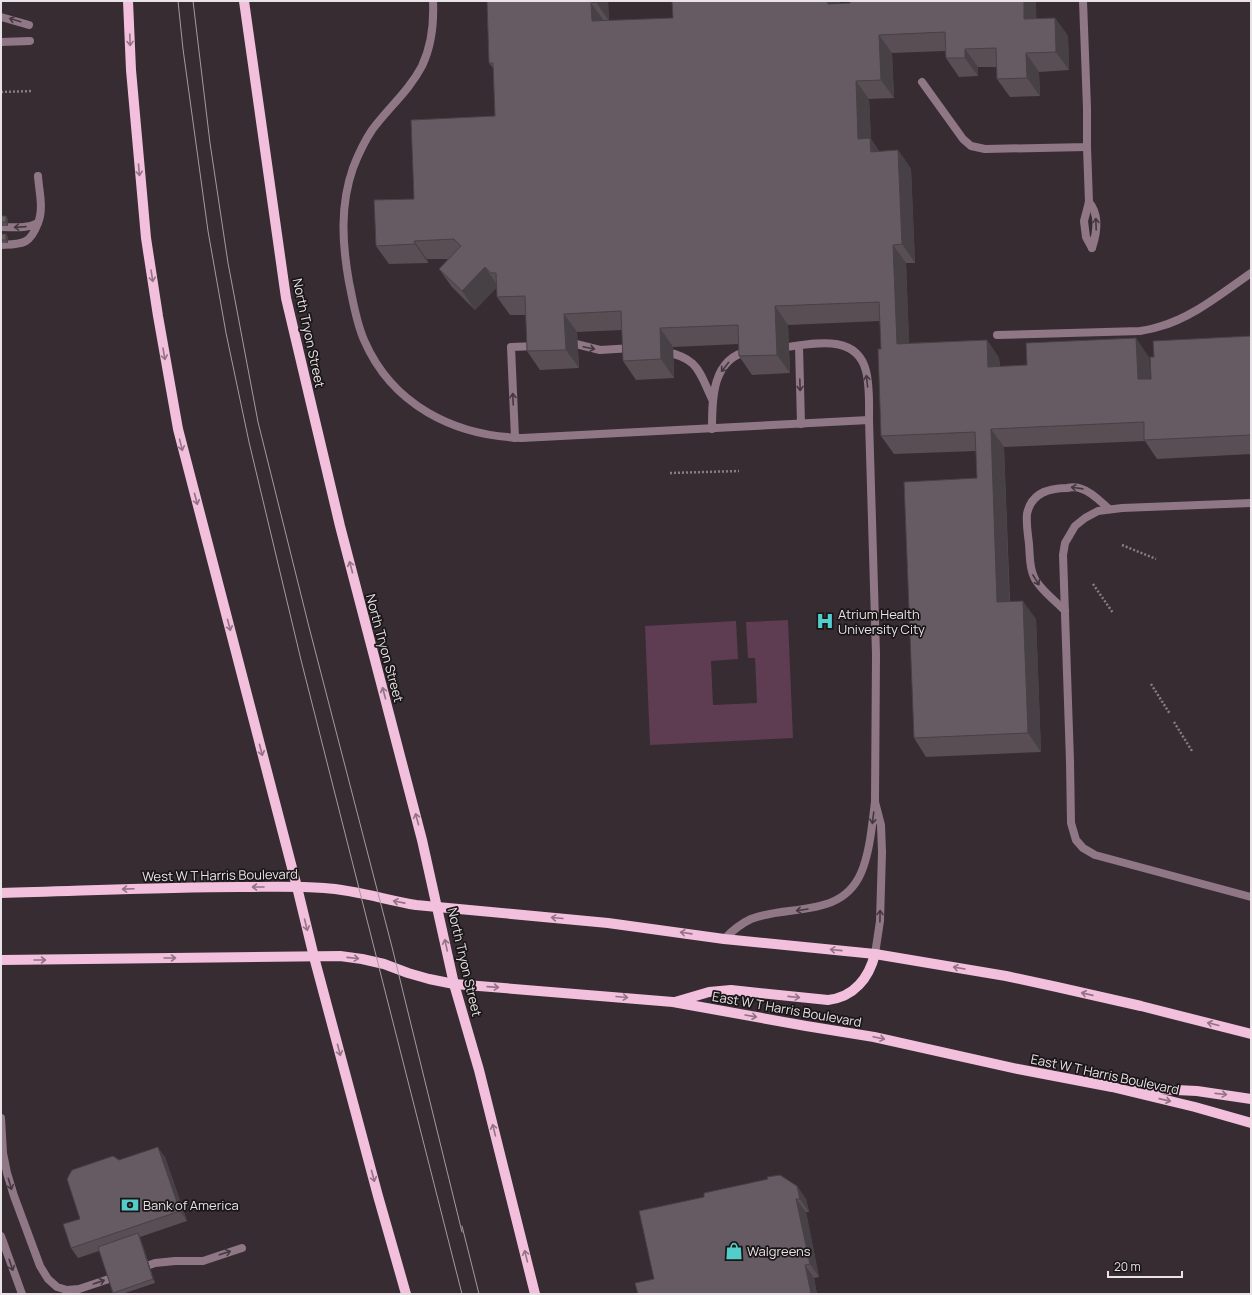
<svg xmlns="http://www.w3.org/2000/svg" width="1252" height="1295" font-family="Manrope,sans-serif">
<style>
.green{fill:#5e3c51}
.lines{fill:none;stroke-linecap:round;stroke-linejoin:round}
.path{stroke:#877e83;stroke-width:2.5;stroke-dasharray:2 2;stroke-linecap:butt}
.service{stroke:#907786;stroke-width:8}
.minor{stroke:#907786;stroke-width:8}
.primary{stroke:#f2bfdd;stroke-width:10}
.tram{stroke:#a39ba0;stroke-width:1}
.wall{fill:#584e54}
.shaded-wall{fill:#474045}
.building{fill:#665b62;stroke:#474045}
.oneway{stroke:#43383e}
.oneway2{stroke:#917384}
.labels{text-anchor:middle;stroke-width:3.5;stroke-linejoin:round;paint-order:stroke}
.street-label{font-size:13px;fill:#e9e2e6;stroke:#1a1618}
.poi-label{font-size:13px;fill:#e9e2e6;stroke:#1a1618;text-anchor:start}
</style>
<rect width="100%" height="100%" fill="#362c32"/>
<polygon class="green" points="788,620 793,738 650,745 645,626 736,621 738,659 711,661 713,705 757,703 755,658 748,658 746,622"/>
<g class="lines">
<g class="path">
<polyline points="1,92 33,91"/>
<polyline points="670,473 739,471"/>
<polyline points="1122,545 1156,559"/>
<polyline points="1093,584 1113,613"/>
<polyline points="1151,684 1170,714"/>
<polyline points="1174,722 1192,751"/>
</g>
<g class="service">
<polyline points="1,17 29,25"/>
<polyline points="1,42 30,41"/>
<polyline points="922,82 963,139 971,146 985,149 1087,147 1087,108 1083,1"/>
<polyline points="1087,147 1089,202 1084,221 1086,237 1092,248"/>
<path d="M38 176C39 191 44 209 38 223"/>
<path d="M1089 202C1100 215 1097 233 1092 248"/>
<path d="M1 227C13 227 27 229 38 223 30 245 22 244 1 245"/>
<path d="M997 335 1140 331C1146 330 1152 329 1158 327 1192 318 1222 293 1251 273"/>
<polyline points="567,345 576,344 600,350 633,348"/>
<polyline points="799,346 801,424"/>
<path d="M778 348C809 345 856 331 866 371 870 387 869 404 869 420"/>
<path d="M662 351C698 358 698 369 712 399"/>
<path d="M712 429C712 399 712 358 749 351"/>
<polyline points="515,438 511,347 538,346"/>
<polyline points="1251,503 1122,508 1098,511 1085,518 1075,526 1065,543 1063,555 1070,761 1071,823 1076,840 1083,848 1095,855 1251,897"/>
<path d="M1065 611C1056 601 1039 589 1034 577 1029 567 1030 555 1029 544 1028 535 1026 523 1027 514 1031 493 1049 488 1067 488 1072 487 1077 487 1082 489 1092 492 1101 502 1109 509"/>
<polyline points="1,1118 3,1153 7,1173 14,1196 40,1266 48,1279 57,1287 67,1290 79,1289 118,1276"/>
<polyline points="1,1236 22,1294"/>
<polyline points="141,1268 155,1263 175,1261 203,1261 242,1248"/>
</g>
<g class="minor">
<path d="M433 1C434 23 432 45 422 66 409 91 388 108 372 130 364 142 358 155 353 168 340 205 342 243 349 282 353 301 356 322 364 340 392 405 454 436 522 438L869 420 876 654 875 802"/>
<path d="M724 939C732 931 740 924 751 919 788 904 841 919 861 873 870 852 872 825 875 802L881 825 882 852 880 921 875 954"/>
</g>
<g class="primary">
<polyline points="128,1 131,70 146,238 158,316 178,429 297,887 314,957 378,1196 406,1294"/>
<polyline points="244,1 286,298 340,526 422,840 454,984 479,1070 535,1294"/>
<path d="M1 893C81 891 160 887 240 887 268 887 296 886 324 888 356 890 386 900 416 905L608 923 724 939 875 954 1006 976 1057 987 1141 1006 1251 1034"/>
<polyline points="1,960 340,956 362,959 384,964 408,973 429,979 454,984 673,1002 806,1026 874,1037 1018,1069 1112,1087 1195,1107 1251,1123"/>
<path d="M675 1002 709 992 731 990 828 1000C854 997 869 978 875 954"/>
<polyline points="1134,1088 1197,1091 1251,1099"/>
</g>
<g class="tram">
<polyline points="178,1 183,49 208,231 226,333 249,442 301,660 462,1294"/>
<polyline points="193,1 210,143 228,263 258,422 309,627 392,947 462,1232"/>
<polyline points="462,1226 479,1294"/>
</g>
</g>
<g class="wall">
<polygon points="487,1 608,1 609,21 673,18 672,1 840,1 840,3 1037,19 1055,18 1068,36 1069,70 1039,72 1040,96 1010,97 997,79 997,67 978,67 978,76 959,77 946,58 945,51 892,53 894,98 869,99 871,139 879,151 898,150 911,169 915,263 906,263 909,343 987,340 999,358 1000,367 1027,365 1149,357 1150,379 1151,379 1154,357 1251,336 1251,454 1157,459 1145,441 1004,447 1010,601 1036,619 1041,752 926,757 914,738 977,478 976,451 894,454 881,436 881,349 880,321 788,325 790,373 752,375 739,356 739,344 673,347 674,378 636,380 623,361 622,330 577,332 579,368 540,370 527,351 526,315 510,315 497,297 497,287 475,310 452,287 439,269 448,259 427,259 428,263 389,264 376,246 414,199 495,116 493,68 489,63"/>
<polygon points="1,216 8,219 8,226 1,226"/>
<polygon points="1,234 6,234 8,237 8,243 1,243"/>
<polygon points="165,1157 187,1221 140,1237 155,1283 122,1294 114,1294 99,1251 78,1258 71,1248 80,1219 119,1160"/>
<polygon points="797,1186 806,1199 809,1212 806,1212 819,1277 814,1278 817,1294 638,1294 654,1279 704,1197"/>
</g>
<g class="shaded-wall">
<polygon points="596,1 608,1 609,21 596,2"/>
<polygon points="828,1 840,1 841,22 828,4"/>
<polygon points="1024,1 1036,1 1037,38 1024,19"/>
<polygon points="591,3 604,21 592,21"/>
<polygon points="1055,18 1068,36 1069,70 1056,52"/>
<polygon points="879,35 892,53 894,98 881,80"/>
<polygon points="965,49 978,67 978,76 965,58"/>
<polygon points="1026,53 1039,72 1040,96 1027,78"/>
<polygon points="856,81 869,99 871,139 883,157 871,157 858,139"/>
<polygon points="898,150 911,169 915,263 902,244"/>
<polygon points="6,216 8,219 8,226 6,222"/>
<polygon points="6,234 8,237 8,243 6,240"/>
<polygon points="414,241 427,259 428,263 415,244"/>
<polygon points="893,245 906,263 910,362 897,344"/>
<polygon points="485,267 498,286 475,310 462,291"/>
<polygon points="775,306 788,325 790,373 777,355"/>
<polygon points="564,314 577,332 579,368 566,350"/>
<polygon points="660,328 673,347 674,378 661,359"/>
<polygon points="1136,338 1149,357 1151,398 1138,379"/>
<polygon points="987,340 999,358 1001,386 988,367"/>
<polygon points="991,429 1004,447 1010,620 997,602"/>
<polygon points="1023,601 1036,619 1041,752 1028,733"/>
<polygon points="158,1147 165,1157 187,1221 180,1211"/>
<polygon points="797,1186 806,1199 809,1212 800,1199"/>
<polygon points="796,1199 806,1212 819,1277 810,1264"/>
<polygon points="138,1233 140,1237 155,1283 153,1279"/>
<polygon points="805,1265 814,1278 817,1294 812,1294 811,1293"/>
</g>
<g class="building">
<polygon points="487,1 596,1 596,2 591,3 592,21 673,18 672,1 828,1 828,4 850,3 850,1 1024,1 1024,19 1055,18 1056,52 1026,53 1027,78 997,79 996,48 965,49 965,58 946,58 945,32 879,35 881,80 856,81 858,139 870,138 871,152 898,150 902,244 893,245 897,344 987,340 988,367 1027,365 1026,343 1136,338 1138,379 1151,379 1150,357 1154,357 1153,341 1251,336 1251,435 1144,440 1144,422 991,429 997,602 1023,601 1028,733 914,738 904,482 977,478 975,432 881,436 878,349 881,349 879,302 775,306 777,355 739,356 738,325 660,328 661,359 623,361 621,311 564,314 566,350 527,351 525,296 497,297 496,273 491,273 485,267 462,291 439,269 461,246 454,239 414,241 415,244 376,246 374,200 414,199 411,120 495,116 493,63 489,63"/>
<rect x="1" y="216" width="5" height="6"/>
<rect x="1" y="234" width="5" height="6"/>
<polygon points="158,1147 180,1211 71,1248 63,1224 80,1219 67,1179 72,1170 113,1156 119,1160"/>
<polygon points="780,1175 797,1186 800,1199 796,1199 810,1264 805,1265 811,1293 806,1294 638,1294 635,1283 654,1279 639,1211 704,1197 704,1193 768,1179 767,1177"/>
<polygon points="138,1233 153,1279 113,1293 98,1247"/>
</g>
<defs><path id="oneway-shaft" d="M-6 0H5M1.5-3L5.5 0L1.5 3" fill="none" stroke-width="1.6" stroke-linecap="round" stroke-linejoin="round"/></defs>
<g class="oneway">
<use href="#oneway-shaft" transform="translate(15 20) rotate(-163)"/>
<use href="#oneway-shaft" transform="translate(1096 224) rotate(-92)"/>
<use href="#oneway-shaft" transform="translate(20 227) rotate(176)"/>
<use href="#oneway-shaft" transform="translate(589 348) rotate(12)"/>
<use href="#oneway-shaft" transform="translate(725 367) rotate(128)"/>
<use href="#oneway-shaft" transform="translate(867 381) rotate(-96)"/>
<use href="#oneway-shaft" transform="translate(800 385) rotate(88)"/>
<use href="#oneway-shaft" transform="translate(513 399) rotate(-92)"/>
<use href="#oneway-shaft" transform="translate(1077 488) rotate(-172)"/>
<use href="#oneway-shaft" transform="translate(1036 580) rotate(58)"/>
<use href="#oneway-shaft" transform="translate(873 818) rotate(97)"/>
<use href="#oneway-shaft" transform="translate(802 910) rotate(171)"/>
<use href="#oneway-shaft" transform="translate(880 916) rotate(-89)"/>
<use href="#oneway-shaft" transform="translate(10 1184) rotate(73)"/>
<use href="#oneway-shaft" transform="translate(225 1253) rotate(-18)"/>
<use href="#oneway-shaft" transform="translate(11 1265) rotate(71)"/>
<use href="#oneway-shaft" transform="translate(99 1282) rotate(-19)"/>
</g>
<g class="oneway2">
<use href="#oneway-shaft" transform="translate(130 40) rotate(88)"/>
<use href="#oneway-shaft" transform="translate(139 170) rotate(85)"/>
<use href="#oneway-shaft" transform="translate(152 276) rotate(81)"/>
<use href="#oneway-shaft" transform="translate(164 354) rotate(80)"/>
<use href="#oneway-shaft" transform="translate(181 445) rotate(76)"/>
<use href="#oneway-shaft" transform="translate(196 499) rotate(75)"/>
<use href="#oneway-shaft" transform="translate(351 567) rotate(-105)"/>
<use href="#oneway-shaft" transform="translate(229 625) rotate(75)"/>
<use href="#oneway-shaft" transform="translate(384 693) rotate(-105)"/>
<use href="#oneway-shaft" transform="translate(261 750) rotate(75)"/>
<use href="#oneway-shaft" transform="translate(417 819) rotate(-105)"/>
<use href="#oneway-shaft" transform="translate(258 887) rotate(-180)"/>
<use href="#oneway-shaft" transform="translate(128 889) rotate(178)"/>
<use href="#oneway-shaft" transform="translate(399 902) rotate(-169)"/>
<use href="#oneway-shaft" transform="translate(557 918) rotate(-175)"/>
<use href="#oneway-shaft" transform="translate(306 925) rotate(76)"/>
<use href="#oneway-shaft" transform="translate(686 933) rotate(-172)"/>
<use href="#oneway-shaft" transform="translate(446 945) rotate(-102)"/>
<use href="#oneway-shaft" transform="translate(836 950) rotate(-174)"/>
<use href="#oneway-shaft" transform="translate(170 958)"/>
<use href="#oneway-shaft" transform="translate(353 958) rotate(6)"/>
<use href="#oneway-shaft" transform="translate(40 960)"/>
<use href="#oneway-shaft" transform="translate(959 968) rotate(-170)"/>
<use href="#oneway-shaft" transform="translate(493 987) rotate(4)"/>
<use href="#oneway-shaft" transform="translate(1087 994) rotate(-167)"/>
<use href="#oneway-shaft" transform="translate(622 997) rotate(5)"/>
<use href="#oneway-shaft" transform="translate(794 997) rotate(6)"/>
<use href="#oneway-shaft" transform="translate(751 1016) rotate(10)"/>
<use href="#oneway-shaft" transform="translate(1213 1024) rotate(-166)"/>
<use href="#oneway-shaft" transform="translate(879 1038) rotate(12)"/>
<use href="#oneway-shaft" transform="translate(339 1050) rotate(75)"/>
<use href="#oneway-shaft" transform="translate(1221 1094) rotate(6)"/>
<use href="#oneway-shaft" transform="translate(1165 1100) rotate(13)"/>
<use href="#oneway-shaft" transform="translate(494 1130) rotate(-104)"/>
<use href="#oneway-shaft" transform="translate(373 1176) rotate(75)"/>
<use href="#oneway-shaft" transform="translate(526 1256) rotate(-104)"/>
</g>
<defs>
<g id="hospital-bare" transform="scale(1.38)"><path d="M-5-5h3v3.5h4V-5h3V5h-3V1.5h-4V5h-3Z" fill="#53cdca" stroke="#1a1618" stroke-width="2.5" paint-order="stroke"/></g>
<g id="bank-bare" transform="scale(1.38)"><path d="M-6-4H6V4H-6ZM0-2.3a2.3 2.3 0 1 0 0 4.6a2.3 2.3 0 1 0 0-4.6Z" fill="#53cdca" stroke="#1a1618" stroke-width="2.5" paint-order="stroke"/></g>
<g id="shop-bare" transform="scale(1.38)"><path d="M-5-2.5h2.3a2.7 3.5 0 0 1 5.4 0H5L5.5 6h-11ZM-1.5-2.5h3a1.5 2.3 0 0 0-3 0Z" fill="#53cdca" stroke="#1a1618" stroke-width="2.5" paint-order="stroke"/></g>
</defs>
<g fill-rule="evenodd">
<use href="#hospital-bare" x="825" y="621"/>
<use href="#bank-bare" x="130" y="1205"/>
<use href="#shop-bare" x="734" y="1251"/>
</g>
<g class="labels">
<g class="street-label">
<text transform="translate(309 333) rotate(78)" y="5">North Tryon Street</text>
<text transform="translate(385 648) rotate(75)" y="5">North Tryon Street</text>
<text transform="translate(220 875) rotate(-1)" y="5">West W T Harris Boulevard</text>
<text transform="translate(465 962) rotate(77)" y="5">North Tryon Street</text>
<text transform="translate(787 1009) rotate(10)" y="5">East W T Harris Boulevard</text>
<text transform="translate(1105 1074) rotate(12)" y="5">East W T Harris Boulevard</text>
</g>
<g class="poi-label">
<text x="838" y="619">Atrium Health<tspan x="838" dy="15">University City</tspan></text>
<text x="143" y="1210">Bank of America</text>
<text x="747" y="1256">Walgreens</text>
</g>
</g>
<rect width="1252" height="1295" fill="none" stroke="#e9e2e6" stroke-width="4"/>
<path d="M1108 1271v6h74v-6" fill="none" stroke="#e9e2e6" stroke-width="2"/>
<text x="1114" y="1271" font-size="12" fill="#e9e2e6" stroke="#1a1618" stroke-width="3" paint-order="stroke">20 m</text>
</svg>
